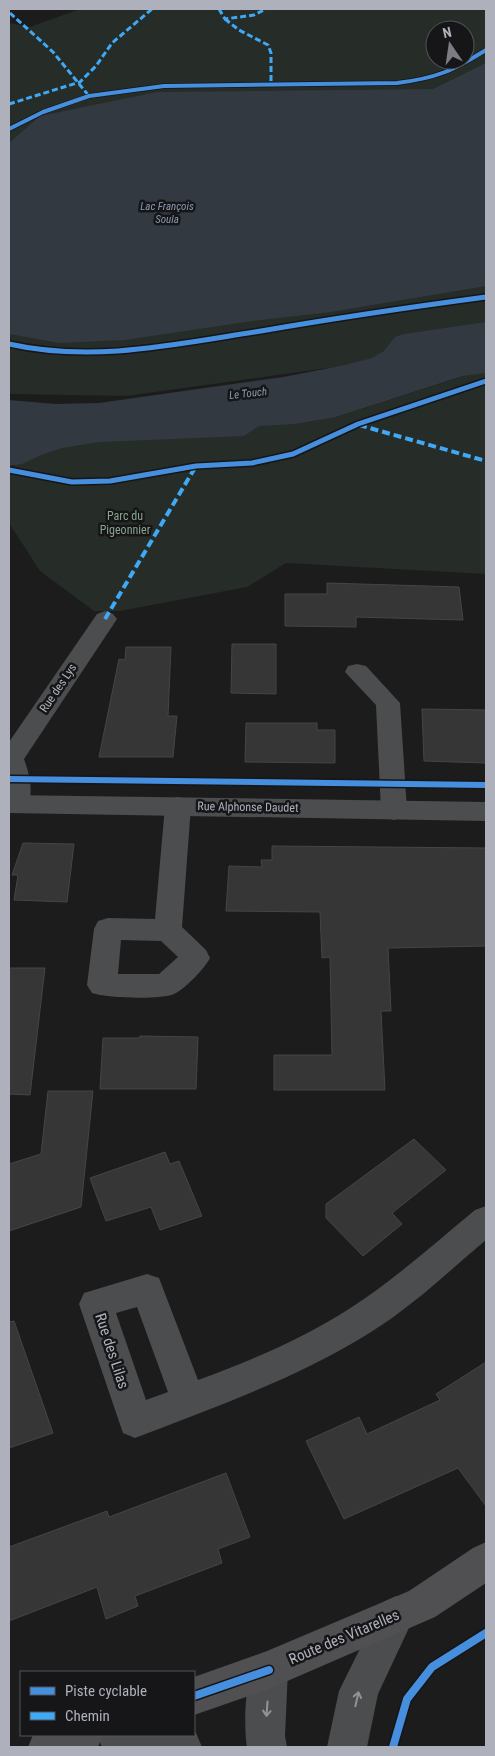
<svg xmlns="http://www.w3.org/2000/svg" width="495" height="1756" font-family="'Roboto Condensed',sans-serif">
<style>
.green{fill:#262c27;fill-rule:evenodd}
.water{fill:#333941}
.building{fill:#363637;stroke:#444548}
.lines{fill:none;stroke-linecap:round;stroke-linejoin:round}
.minor{fill:#4c4d4e;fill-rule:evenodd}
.tertiary{fill:#4c4d4e;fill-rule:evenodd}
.secondary{fill:#505053;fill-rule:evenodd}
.quiet-far1{stroke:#3fa9f5;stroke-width:3;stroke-dasharray:6 3;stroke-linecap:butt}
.quiet{stroke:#3fa9f5;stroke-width:4;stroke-dasharray:8 4;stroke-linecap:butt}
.cycleway-far3-casing{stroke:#161618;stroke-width:5.5}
.cycleway-far2-casing{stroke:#161618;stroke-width:8}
.cycleway-far1-casing{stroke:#161618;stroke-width:9}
.cycleway-casing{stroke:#161618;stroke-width:11}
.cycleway-far3{stroke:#468fdf;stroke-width:4}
.cycleway-far2{stroke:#468fdf;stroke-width:5}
.cycleway-far1{stroke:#468fdf;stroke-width:6}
.cycleway{stroke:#468fdf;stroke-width:8}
.oneway{stroke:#91939a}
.labels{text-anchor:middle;stroke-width:5;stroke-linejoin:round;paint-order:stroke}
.far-water-label{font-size:11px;font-style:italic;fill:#899ab2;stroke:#161618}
.park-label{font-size:12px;fill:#87a48c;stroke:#161618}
.street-label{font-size:12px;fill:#aeb1bb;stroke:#161618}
.near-street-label{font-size:15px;fill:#aeb1bb;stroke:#161618}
</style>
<rect width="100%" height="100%" fill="#1c1c1c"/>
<g class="green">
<path d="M80 9H486V346L126 396 9 394V23L30 27ZM435 30H465V60H435Z"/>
<polygon points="486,369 486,574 286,563 247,587 120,611 94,611 40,571 9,523 9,473 29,446 336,417"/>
</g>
<g class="water">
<polygon points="486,63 486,286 331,312 252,321 125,340 59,343 9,334 9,143 40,116 157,92 433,89"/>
<polygon points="486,322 486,373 463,376 336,417 294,424 259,426 244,436 99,442 62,448 41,455 22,464 9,466 9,400 55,404 99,403 283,377 345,365 372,358 384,351 395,337 404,334"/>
</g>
<g class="building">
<polygon points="327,583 459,587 463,620 356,617 356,627 285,626 285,594 327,594"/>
<polygon points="232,644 276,644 276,694 231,693"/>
<polygon points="126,647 171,647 168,716 177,716 173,757 99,757 119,659 125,660"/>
<polygon points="422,709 486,710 486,763 424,761"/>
<polygon points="246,723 317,723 317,730 335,730 335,763 245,762"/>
<polygon points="23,843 74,844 67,902 14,900 18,875 12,875"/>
<polygon points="272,846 486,848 486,946 388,948 391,1011 381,1011 385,1090 274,1090 274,1055 332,1055 330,957 322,958 320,912 226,911 229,866 262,867 261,860 272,860"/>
<polygon points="9,968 45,968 30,1095 9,1094"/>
<polygon points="140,1036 198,1037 196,1089 100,1089 103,1038 139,1038"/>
<polygon points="48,1091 93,1091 81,1207 9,1231 9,1164 41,1154"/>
<polygon points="414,1139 446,1170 392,1213 402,1224 363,1256 326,1218 326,1204"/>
<polygon points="165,1152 170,1164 179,1161 202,1216 160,1230 151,1207 106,1221 90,1178"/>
<polygon points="14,1321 53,1433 9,1448 9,1322"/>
<polygon points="486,1362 486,1506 458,1468 344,1519 306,1441 359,1417 367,1434 440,1400 436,1394"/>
<polygon points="226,1473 250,1537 218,1549 222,1563 135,1596 138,1606 106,1619 97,1587 9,1621 9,1547 107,1511 109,1517"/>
</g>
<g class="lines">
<g class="minor">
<path d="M105 611 113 614 117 619 24 759C30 776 35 794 25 811L16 813 9 811V742L97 614Z"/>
<polygon points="357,664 366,666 400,703 407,810 403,817 394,820 385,817 381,810 376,705 345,672 348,666"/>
<path d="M178 797 187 799 191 806 182 927 206 950 210 958C205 968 185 989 174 994 160 1000 106 998 92 993L87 985 94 929 98 921 108 918 155 919 165 806 169 799ZM121 940 161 941 178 957 159 974H118Z"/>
<path d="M486 1206V1240C449 1271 413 1306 371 1332 298 1378 215 1407 135 1438L123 1433 79 1304 84 1293 147 1274 159 1278 198 1380C250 1361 302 1339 349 1309 394 1280 434 1244 475 1210ZM137 1307 168 1392 146 1400 116 1313Z"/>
<polygon points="396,1596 409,1602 415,1615 378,1694 367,1747 327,1747 339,1691 383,1602"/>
<path d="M269 1651 283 1656 288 1670 285 1736 287 1747H247C243 1724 246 1677 255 1656Z"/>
<polygon points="194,1732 196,1733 202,1747 102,1747 97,1735 194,1735"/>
</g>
<polygon class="tertiary" points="9,795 486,802 486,821 9,813"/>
<g class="secondary">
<polygon points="486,1542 486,1583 435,1617 269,1689 194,1715 194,1677 267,1651 409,1591 473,1548"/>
<polygon points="33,1735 103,1735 98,1747 28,1747"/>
</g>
<g class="quiet-far1">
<polyline points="219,9 225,19 254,15 266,9"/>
<polyline points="10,13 53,52 89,96"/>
<polyline points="225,19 239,30 268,45 271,53 271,85"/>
<polyline points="9,104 80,82 96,66 112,43 152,9"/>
</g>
<g class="quiet">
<polyline points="359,425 486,461"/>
<polyline points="105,619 196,466"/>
</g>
<g class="cycleway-far3-casing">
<path id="cycleway-far3" d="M9 129 43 112 89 96 164 86 397 83C437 78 452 71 486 50"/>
</g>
<g class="cycleway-far2-casing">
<g id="cycleway-far2">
<path d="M9 344C93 363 177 344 261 331 336 318 411 307 486 297"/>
<polyline points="9,470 72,482 110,481 196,466 252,463 293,454 358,424 486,381"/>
</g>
</g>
<g class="cycleway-far1-casing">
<polyline id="cycleway-far1" points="9,779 486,785"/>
</g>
<g class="cycleway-casing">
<g id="cycleway">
<polyline points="194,1696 269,1670"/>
<polyline points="393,1747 407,1699 432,1667 486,1633"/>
</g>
</g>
<use href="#cycleway-far3" class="cycleway-far3"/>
<use href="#cycleway-far2" class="cycleway-far2"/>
<use href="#cycleway-far1" class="cycleway-far1"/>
<use href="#cycleway" class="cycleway"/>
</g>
<defs><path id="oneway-shaft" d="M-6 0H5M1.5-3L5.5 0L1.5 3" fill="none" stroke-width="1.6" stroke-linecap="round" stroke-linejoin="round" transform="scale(1.25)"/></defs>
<g class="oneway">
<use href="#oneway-shaft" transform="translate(357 1699) rotate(-77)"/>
<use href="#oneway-shaft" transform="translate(267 1709) rotate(94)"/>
</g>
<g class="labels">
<g class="far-water-label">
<text x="167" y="210">Lac François<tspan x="167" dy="13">Soula</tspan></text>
<text transform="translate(248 393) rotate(-6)" y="4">Le Touch</text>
</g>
<g class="park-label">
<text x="125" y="520">Parc du<tspan x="125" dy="14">Pigeonnier</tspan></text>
</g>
<g class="street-label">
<text transform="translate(58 688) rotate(-56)" y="4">Rue des Lys</text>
<text transform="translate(248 807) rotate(1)" y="4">Rue Alphonse Daudet</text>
</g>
<g class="near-street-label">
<text transform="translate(112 1351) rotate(72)" y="5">Rue des Lilas</text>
<text transform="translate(344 1637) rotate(-23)" y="5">Route des Vitarelles</text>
</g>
</g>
<rect width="495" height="1756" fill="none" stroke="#aeb1bb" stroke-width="20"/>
<rect x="20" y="1671" width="175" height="65" fill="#161618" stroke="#535459"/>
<rect x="30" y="1687" width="25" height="8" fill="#468fdf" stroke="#535459"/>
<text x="65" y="1696" font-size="15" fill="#aeb1bb">Piste cyclable</text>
<rect x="30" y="1712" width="25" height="8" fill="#3fa9f5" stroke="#535459"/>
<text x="65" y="1721" font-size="15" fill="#aeb1bb">Chemin</text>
<g transform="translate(450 45) rotate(347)"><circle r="24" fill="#161618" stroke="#535459"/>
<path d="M0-4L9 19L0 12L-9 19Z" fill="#7b7d83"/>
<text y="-8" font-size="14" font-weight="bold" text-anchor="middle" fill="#aeb1bb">N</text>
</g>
</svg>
